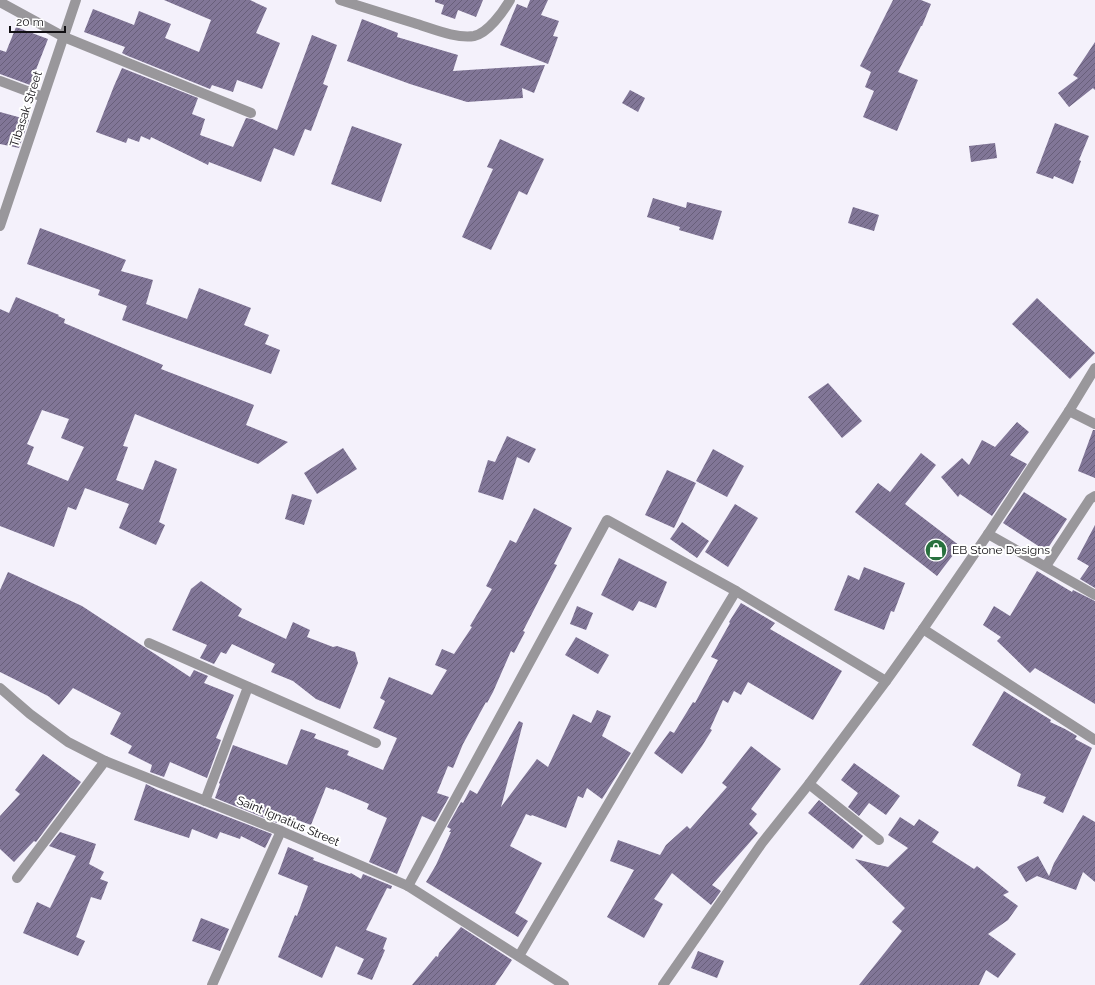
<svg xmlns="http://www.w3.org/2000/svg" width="1095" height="985" font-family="Raleway,sans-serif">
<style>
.building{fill:url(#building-hatch);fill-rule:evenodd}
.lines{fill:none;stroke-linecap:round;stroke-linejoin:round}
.minor{stroke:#99979b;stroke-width:10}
.tertiary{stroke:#99979b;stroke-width:10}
.labels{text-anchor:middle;stroke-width:4;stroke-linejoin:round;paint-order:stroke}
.street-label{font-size:12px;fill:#110f13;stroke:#fff}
.poi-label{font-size:12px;fill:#110f13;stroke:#fff;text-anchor:start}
</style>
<defs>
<pattern id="building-hatch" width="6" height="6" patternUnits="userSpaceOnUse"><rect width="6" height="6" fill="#817697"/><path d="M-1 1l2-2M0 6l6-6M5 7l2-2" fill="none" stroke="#685f7a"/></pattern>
</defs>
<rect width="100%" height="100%" fill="#f4f1fb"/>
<g class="building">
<polygon points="164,0 250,0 267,8 256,33 280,43 262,89 237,80 233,92 212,85 210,89 128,56 122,53 125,47 84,32 93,9 134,25 139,11 171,24 165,38 199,52 211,20"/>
<polygon points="435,0 483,0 476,17 458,10 455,19 441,14 444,5 435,2"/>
<polygon points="530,0 548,0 541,15 559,21 553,36 558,37 548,64 500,45 517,4 527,8"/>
<polygon points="893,0 921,0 931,4 922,26 921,26 898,72 918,80 897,131 863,117 874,91 865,87 871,72 860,66"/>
<polygon points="362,19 398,33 397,37 458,55 453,71 545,65 534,93 522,88 523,98 467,102 410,84 347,61"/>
<polygon points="16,27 48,39 30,85 0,74 0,50 6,52"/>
<polygon points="312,35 337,45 323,84 328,86 311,131 305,129 294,156 274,148 261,182 209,162 208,165 151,137 150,140 141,136 139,142 128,138 126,143 96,132 114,86 122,68 198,98 192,114 205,119 200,135 233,147 246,118 252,119 277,130"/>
<polygon points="1095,42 1095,90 1093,88 1069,107 1058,93 1078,78 1073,75"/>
<polygon points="630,90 645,98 638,112 622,103"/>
<polygon points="0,112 29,120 19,148 0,144"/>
<polygon points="1055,123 1089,136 1079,160 1081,161 1073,184 1054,176 1053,179 1036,173"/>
<polygon points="352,126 402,144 381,202 331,184"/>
<polygon points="500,139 544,159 527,195 519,191 491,250 462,237 493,169 487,167"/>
<polygon points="995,143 997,158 971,162 969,146"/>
<polygon points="653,198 686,208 687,202 722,211 713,240 679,230 680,227 647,217"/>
<polygon points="853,207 879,215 874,231 848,223"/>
<polygon points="40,228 126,260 121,271 153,280 146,304 187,319 199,288 251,308 244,325 269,335 265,344 280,350 271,374 122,320 127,306 98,295 100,290 27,264"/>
<path d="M16 297 59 315 58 316 65 319 64 323 163 365 161 369 254 405 246 425 288 442 258 464 135 414 123 446 128 447 116 480 143 490 155 460 177 469 159 522 165 525 156 545 119 528 129 504 85 488 76 510 68 507 54 547 0 526V309L9 313ZM42 410 69 419 61 438 84 447 68 481 27 464 34 447 27 444Z"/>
<polygon points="1037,298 1095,353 1070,379 1012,324"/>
<polygon points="828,383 862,421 842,438 808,397"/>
<polygon points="1017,422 1029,432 1010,455 1027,464 992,516 960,494 958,497 941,477 962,458 969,465 982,440 995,447"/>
<polygon points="1093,430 1095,430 1095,478 1078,471"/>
<polygon points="507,436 536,449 529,463 517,457 503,500 478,492 488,460 495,462"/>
<polygon points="343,448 357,469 317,494 304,473"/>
<polygon points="713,449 744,466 727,497 696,481"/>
<polygon points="921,453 936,465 905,504 960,546 937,576 855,512 878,483 890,492"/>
<polygon points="667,470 696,483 674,528 645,515"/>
<polygon points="1024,492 1067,519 1046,551 1003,523"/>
<polygon points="292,494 312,500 304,525 285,519"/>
<polygon points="735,504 758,518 728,567 705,552"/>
<polygon points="534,508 572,528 554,564 557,565 523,631 525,632 514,653 511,651 493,692 487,703 486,702 463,744 453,768 448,766 437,793 449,797 435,822 422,816 397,874 369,862 387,818 367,809 369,804 334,789 334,790 326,787 311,825 281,814 277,823 215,798 220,784 219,783 233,745 287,765 301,729 316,734 314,738 349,751 347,755 383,770 397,738 373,728 385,701 380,698 389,677 432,695 447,670 435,665 442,649 454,654 472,627 470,626 492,589 486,586 510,540 516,543"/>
<polygon points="682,522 709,541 697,558 670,539"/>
<polygon points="1095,525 1095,588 1080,579 1089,566 1077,559"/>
<polygon points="619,558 667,582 656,608 639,601 633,611 601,595"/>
<polygon points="864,567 905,583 894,612 891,611 884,630 834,610 848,575 859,580"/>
<polygon points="1037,571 1072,592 1073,590 1095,601 1095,704 1035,668 1030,673 997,641 1001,637 983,625 994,606 1010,616"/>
<polygon points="8,572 82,606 190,677 194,670 208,676 204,683 234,695 216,738 221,740 207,778 170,762 164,777 150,772 152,765 128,753 132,746 110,734 121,713 73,688 59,705 48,696 0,672 0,590"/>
<polygon points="201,581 242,609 238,616 286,639 293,622 310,630 307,637 333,647 337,646 355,652 358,663 340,709 316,699 293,681 271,672 275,664 232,644 226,654 221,652 214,664 200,658 207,645 172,630 191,589"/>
<polygon points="741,603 775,623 770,629 842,671 813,720 748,682 741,695 734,691 728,703 723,700 710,729 712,730 702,746 682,774 654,753 670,731 674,733 693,702 695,703 718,660 711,657 730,623 729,622"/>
<polygon points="577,606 593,613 586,630 570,624"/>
<polygon points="576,637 609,655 598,674 565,655"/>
<polygon points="1004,691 1051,720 1050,722 1065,729 1077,736 1075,739 1092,748 1063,813 1043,803 1046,797 1017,786 1021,774 972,745"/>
<polygon points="597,710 611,716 602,736 631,753 602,799 587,788 583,798 578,796 566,828 532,815 531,816 526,814 510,846 542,863 515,913 528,921 518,937 426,882 436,865 451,832 449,832 451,829 447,827 461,802 463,803 470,790 477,794 519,721 523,723 501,807 537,759 548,767 573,714 591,723"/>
<polygon points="751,746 781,769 751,809 757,814 749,824 758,833 712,885 721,891 711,905 672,873 654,899 663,904 644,938 607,917 634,870 610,861 618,840 660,855 666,845 687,826 690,829 727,787 722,783"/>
<polygon points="43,754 81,782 36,842 34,841 14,862 0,849 0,816 20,794 15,790"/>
<polygon points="854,763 900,796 886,815 869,803 859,816 848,807 858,793 841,780"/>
<polygon points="146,784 158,790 272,834 265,848 241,836 240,839 220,832 217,839 192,829 189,838 134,820"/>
<polygon points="819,800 863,836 853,849 808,813"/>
<polygon points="1083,815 1095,822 1095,882 1083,872 1076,890 1037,876 1026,882 1017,867 1038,856 1049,876 1054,863"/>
<polygon points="900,817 914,826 919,819 939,832 932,842 974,869 977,866 1009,892 1003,895 1018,906 1008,920 988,934 1016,954 998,978 986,970 979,985 859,985 902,931 892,922 905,908 855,859 888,867 908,848 888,835"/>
<polygon points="60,832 96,844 89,864 104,872 100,879 108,882 101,900 91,897 76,937 85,941 78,956 23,933 37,902 50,908 76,856 49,846"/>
<polygon points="288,847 314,858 313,860 350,874 351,873 361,879 363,874 392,886 391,889 387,888 366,930 387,938 383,949 385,950 372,980 357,974 364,959 336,946 322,978 278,957 295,915 297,916 308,886 278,874"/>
<polygon points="201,918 229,929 220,951 192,941"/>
<polygon points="461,927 512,960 495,985 412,985 436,956 438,957 439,953"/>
<polygon points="698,951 724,961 717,978 691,968"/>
</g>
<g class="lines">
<g class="minor">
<path d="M340 0C365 8 389 15 414 23 431 28 456 39 474 36 488 33 503 12 510 0"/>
<polyline points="0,2 64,37 251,113"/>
<polyline points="0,81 43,97"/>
<polyline points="1069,411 1095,424"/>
<polyline points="988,534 1095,595"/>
<polyline points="1046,566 1090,499 1095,496"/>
<polyline points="923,629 1095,740"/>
<polyline points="149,643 376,743"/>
<polyline points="0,688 30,714 68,742 105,761 281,831 408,886 564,985"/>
<polyline points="809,784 879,840"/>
<polyline points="205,801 248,687"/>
<polyline points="17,878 105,761"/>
<polyline points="408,886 607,520 736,591 886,681"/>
<polyline points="519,956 630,767 736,591"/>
<polyline points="212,985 281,831"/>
<polyline points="663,985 762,843 809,784 886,681 923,629 988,534 1069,411 1095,368"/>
</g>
<polyline class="tertiary" points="0,226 76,0"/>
</g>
<defs>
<g id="shop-disc" transform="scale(1.15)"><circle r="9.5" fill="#28713e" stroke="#fff"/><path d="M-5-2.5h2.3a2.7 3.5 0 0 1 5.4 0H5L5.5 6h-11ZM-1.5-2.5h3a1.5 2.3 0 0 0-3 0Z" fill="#fff"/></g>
</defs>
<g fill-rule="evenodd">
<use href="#shop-disc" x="936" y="550"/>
</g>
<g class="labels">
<g class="street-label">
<text transform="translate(26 109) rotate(-72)" y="4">Tibasak Street</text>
<text transform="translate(288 821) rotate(23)" y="4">Saint Ignatius Street</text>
</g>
<g class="poi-label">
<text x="952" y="554">EB Stone Designs</text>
</g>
</g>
<path d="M10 26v6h55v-6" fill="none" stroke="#110f13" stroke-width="2"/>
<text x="16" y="26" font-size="12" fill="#110f13" stroke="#ffffff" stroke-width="3" paint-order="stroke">20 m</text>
</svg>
